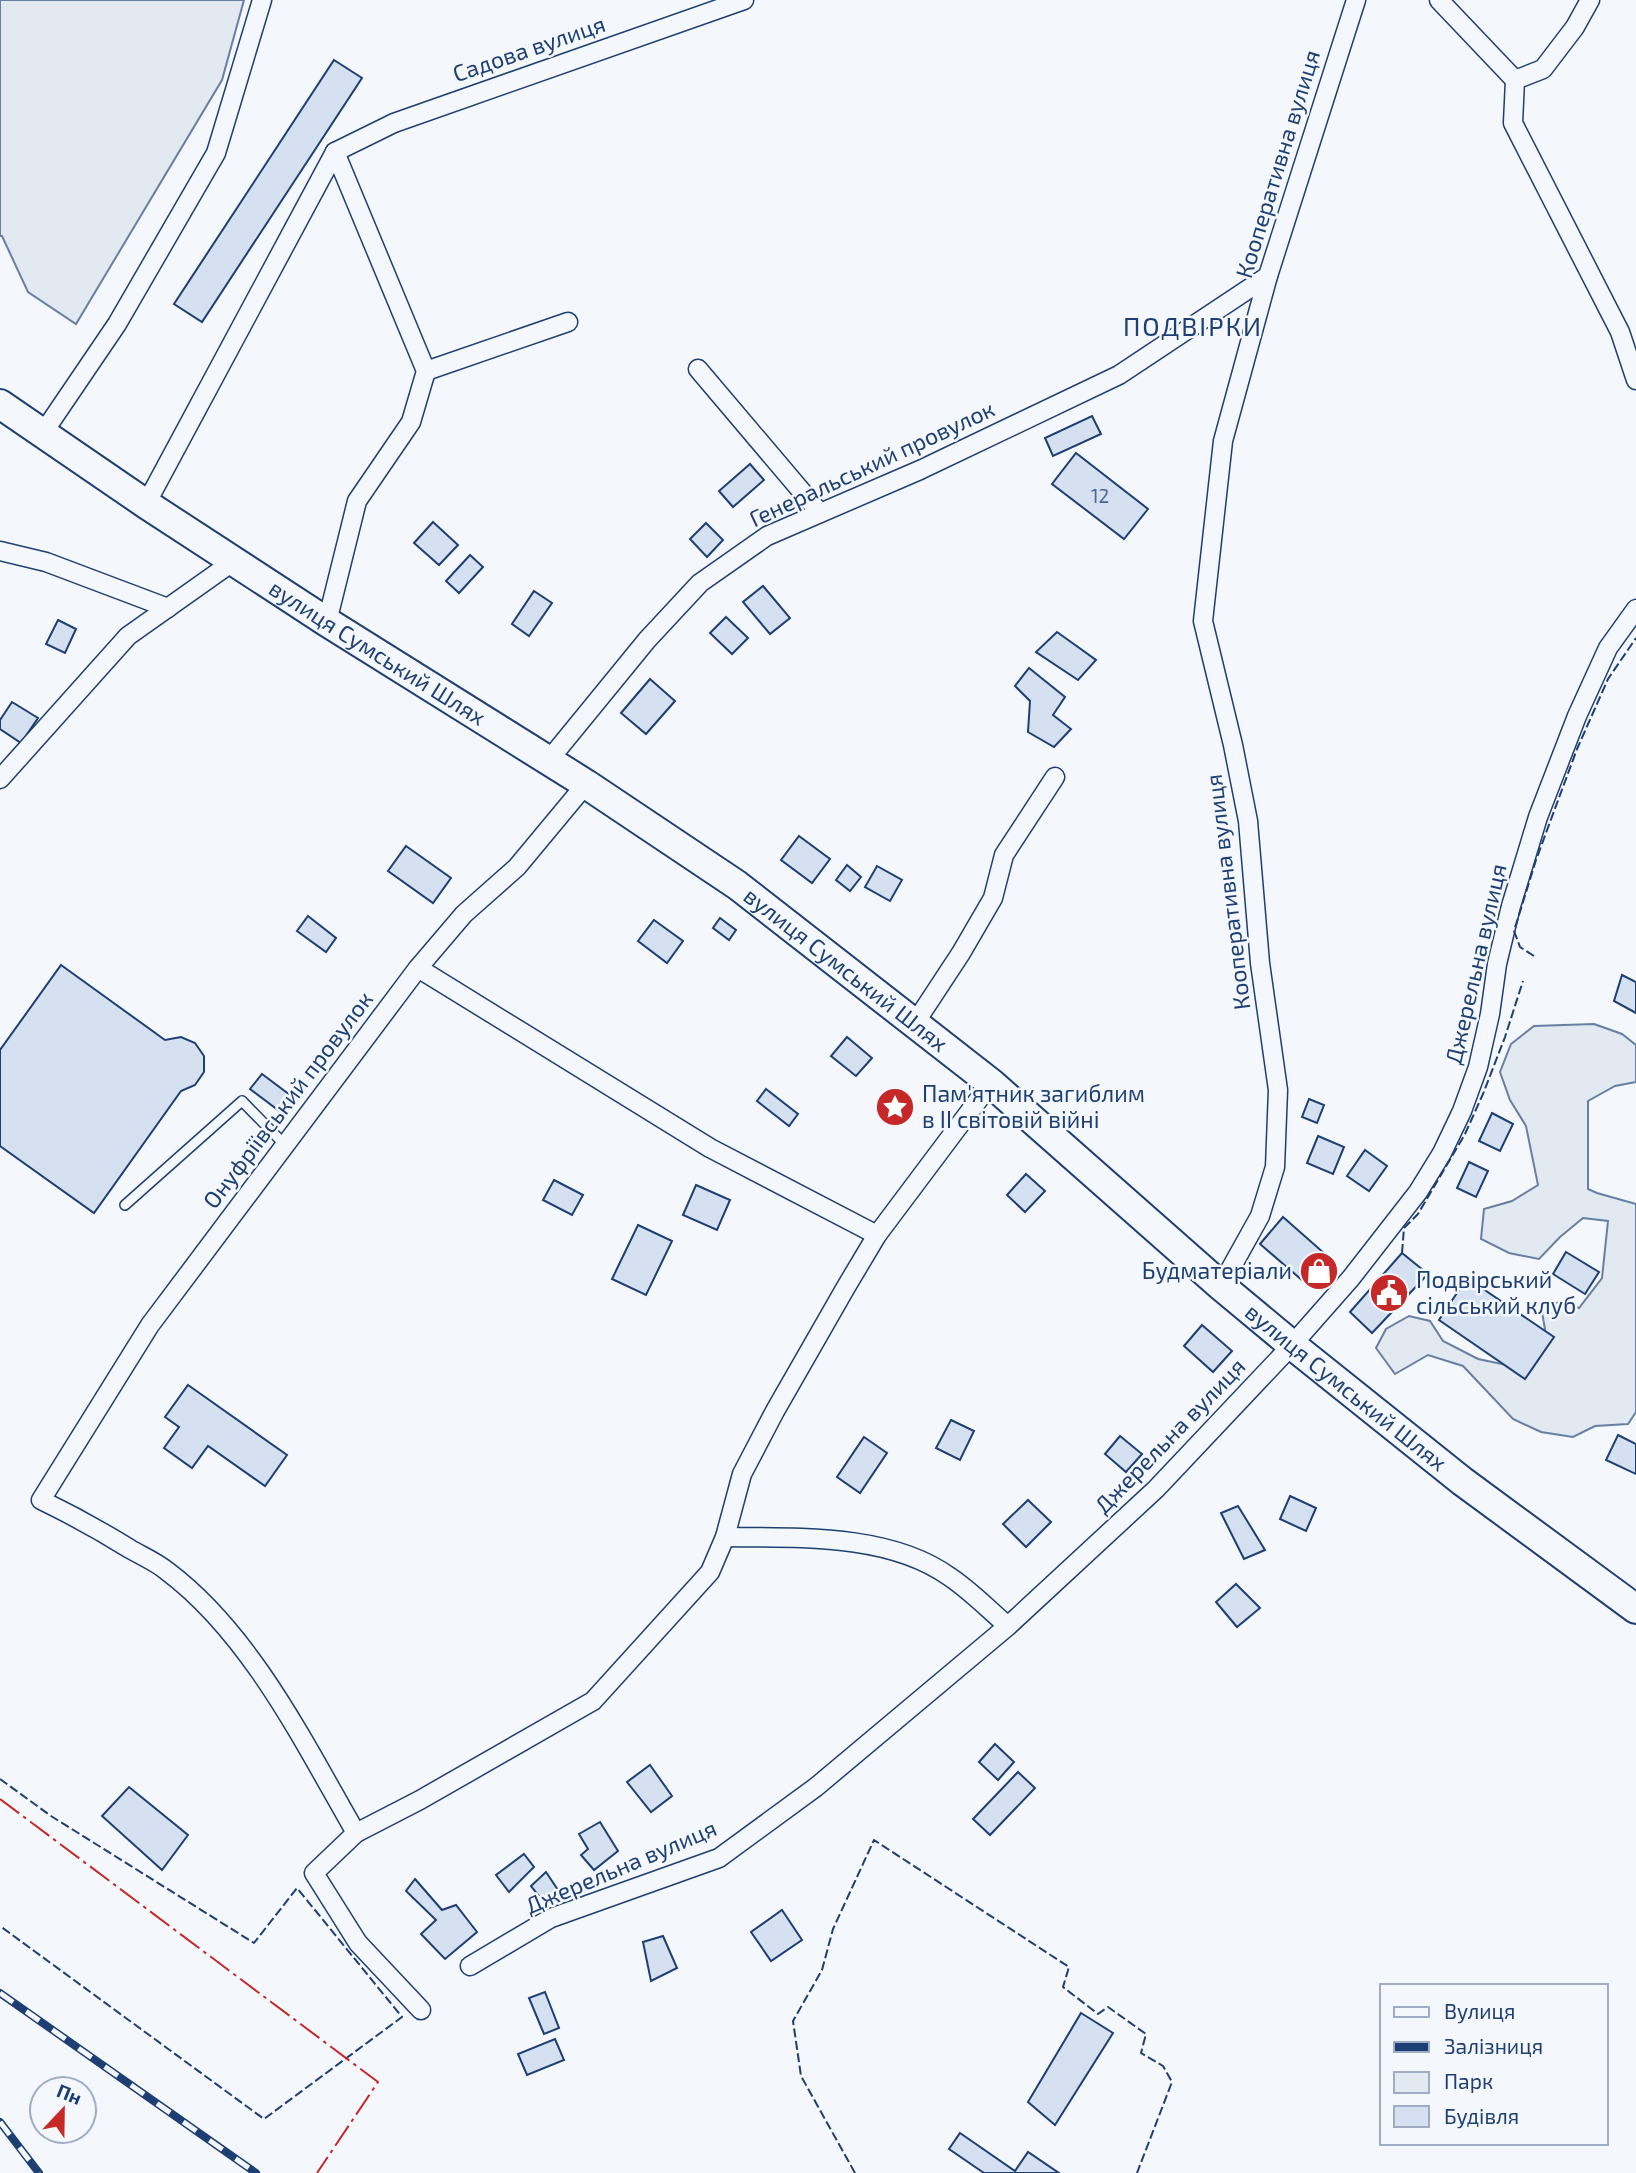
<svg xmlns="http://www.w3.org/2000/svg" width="1636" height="2173" font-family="'Exo 2',sans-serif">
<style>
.green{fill:#e3e9f0;stroke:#687fa3;stroke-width:2}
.building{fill:#d5e0f0;stroke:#1d3f73;stroke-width:2}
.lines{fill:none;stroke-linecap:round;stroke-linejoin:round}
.service-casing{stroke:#1d3f73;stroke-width:12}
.minor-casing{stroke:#1d3f73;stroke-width:21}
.primary-casing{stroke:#1d3f73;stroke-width:32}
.service{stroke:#f4f7fb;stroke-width:9}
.minor{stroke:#f4f7fb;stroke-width:18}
.primary{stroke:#f4f7fb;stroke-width:28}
.rail-casing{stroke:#1d3f73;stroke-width:8}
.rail{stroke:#f4f7fb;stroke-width:5;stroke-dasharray:16;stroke-linecap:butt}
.fence{stroke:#1d3f73;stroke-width:2;stroke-dasharray:9 3.5;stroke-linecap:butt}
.power{stroke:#c62828;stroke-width:2;stroke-dasharray:24 5 3.5 5;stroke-linecap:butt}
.labels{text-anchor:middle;stroke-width:5;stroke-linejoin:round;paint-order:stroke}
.number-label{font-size:19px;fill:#4b6792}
.street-label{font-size:23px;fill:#1d3f73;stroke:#f4f7fb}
.poi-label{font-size:23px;fill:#1d3f73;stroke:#f4f7fb;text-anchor:start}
.quarter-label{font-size:26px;letter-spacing:2px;fill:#1d3f73;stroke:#f4f7fb}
</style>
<rect width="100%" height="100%" fill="#f4f7fb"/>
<g class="green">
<polygon points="0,0 244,0 222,80 76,324 28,292 2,236 0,236"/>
<polygon points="1594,1024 1622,1034 1636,1045 1636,1082 1615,1086 1588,1101 1588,1189 1597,1193 1636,1204 1636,1412 1628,1424 1595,1426 1573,1437 1541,1432 1513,1419 1463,1366 1428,1355 1395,1374 1376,1348 1386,1329 1409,1316 1430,1321 1443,1341 1478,1359 1516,1367 1545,1329 1541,1307 1560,1302 1579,1308 1602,1278 1608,1221 1583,1218 1560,1237 1539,1259 1509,1253 1481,1239 1484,1209 1512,1201 1538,1185 1526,1126 1510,1100 1500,1072 1511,1044 1534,1026"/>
</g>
<g class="building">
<polygon points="334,60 362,78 202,322 174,304"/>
<polygon points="1092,416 1101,434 1053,456 1045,438"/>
<polygon points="1076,453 1148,509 1124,539 1052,484"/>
<polygon points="750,464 764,480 733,507 719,491"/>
<polygon points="433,522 458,545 439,565 414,543"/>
<polygon points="706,523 723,540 707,557 690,539"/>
<polygon points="470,555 483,567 459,593 446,581"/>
<polygon points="763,586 790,618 770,634 743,602"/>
<polygon points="534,591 552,603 529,636 512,624"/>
<polygon points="726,617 748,638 732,654 710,633"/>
<polygon points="58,620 76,629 65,653 46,644"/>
<polygon points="1057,632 1096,660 1078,680 1036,652"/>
<polygon points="1029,668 1065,697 1053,715 1071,729 1054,747 1028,732 1030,701 1015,686"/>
<polygon points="650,679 675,701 646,734 621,713"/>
<polygon points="12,702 38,718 21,743 0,729 0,720"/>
<polygon points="799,836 830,859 812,883 781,860"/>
<polygon points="406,846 451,878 433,903 388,871"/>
<polygon points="847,865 861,877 850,891 836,880"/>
<polygon points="877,866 902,880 890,901 865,887"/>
<polygon points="308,916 336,938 326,952 297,931"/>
<polygon points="720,918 736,930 729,940 713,928"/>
<polygon points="654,920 683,941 667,963 638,941"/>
<polygon points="61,965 165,1040 181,1037 195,1043 204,1056 204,1072 195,1085 181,1091 94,1213 0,1146 0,1050"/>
<polygon points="1622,975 1636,982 1636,1013 1614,1001"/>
<polygon points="847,1037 872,1058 856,1076 831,1056"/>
<polygon points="262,1074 294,1098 282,1113 250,1089"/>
<polygon points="766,1089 798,1114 789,1126 757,1101"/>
<polygon points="1309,1099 1324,1105 1317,1123 1302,1117"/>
<polygon points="1492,1113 1513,1124 1500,1151 1479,1141"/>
<polygon points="1318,1136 1344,1147 1333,1174 1307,1163"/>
<polygon points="1365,1150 1387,1166 1369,1191 1347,1176"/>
<polygon points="1469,1162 1488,1171 1476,1197 1457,1188"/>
<polygon points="1026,1174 1045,1191 1025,1212 1007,1195"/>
<polygon points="554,1180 583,1195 572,1215 543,1200"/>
<polygon points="696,1185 730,1200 717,1230 683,1215"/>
<polygon points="1283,1217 1333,1261 1310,1287 1260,1244"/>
<polygon points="638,1225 672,1241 646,1295 612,1279"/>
<polygon points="1566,1252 1599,1272 1585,1294 1553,1274"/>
<polygon points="1402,1253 1428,1274 1372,1333 1350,1312"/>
<polygon points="1467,1278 1554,1337 1525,1379 1439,1320"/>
<polygon points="1202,1325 1232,1351 1213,1372 1184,1346"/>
<polygon points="188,1385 287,1455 265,1486 208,1446 192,1468 164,1448 179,1427 165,1417"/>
<polygon points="951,1420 974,1431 960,1460 936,1448"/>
<polygon points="1618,1435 1636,1444 1636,1474 1606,1460"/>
<polygon points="1120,1436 1142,1454 1126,1472 1105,1454"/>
<polygon points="864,1437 887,1453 860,1493 837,1477"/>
<polygon points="1290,1496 1316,1508 1306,1531 1280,1519"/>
<polygon points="1028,1500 1051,1522 1026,1547 1003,1524"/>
<polygon points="1238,1506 1265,1550 1244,1559 1221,1513"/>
<polygon points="1236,1584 1260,1608 1237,1627 1216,1602"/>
<polygon points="995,1744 1014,1762 998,1780 979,1762"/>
<polygon points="650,1765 672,1796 651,1812 627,1782"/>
<polygon points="1018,1772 1035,1788 990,1835 973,1819"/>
<polygon points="129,1787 188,1835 162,1870 102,1816"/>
<polygon points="600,1822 618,1851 594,1870 581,1855 588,1849 579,1834"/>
<polygon points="524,1854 534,1867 509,1892 496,1875"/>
<polygon points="546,1872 560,1893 547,1906 531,1886"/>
<polygon points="415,1879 442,1910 456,1905 477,1932 445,1959 421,1934 436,1920 406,1891"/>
<polygon points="782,1910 802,1940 771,1961 751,1932"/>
<polygon points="663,1936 677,1968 651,1981 643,1942"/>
<polygon points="545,1992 559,2028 544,2034 529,1998"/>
<polygon points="1081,2013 1113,2033 1055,2125 1028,2102"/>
<polygon points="555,2039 564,2060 527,2075 518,2054"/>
<polygon points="960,2133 1015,2171 1028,2152 1059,2173 984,2173 949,2149"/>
</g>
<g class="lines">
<g class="service-casing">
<polyline id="service" points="125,1205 242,1101 285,1145"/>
</g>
<g class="minor-casing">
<g id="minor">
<polyline points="1439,0 1515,80 1513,123 1620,332 1636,380"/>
<polyline points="1515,80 1543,69 1575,27 1590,0"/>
<polyline points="335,152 394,123 744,0"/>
<polyline points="698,369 820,513"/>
<polyline points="426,371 568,322"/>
<polyline points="43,433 117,324 216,153 262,0"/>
<polyline points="146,504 335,152"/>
<polyline points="0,551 46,562 168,608"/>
<polyline points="327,622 357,501 411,422 426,371 335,152"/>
<polyline points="549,760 647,640 700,583 767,536 920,470 1119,375 1268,276"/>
<polyline points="0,779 128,636 234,561"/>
<polyline points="418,968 710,1148 877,1235"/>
<polyline points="915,1023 961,953 993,898 1004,855 1055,777"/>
<polyline points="1221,1286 1260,1216 1275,1167 1278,1090 1260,963 1248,821 1233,745 1203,621 1223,441 1268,276 1356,0"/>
<path d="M725 1537C797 1538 889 1533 950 1577 971 1591 989 1610 1008 1626"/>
<path d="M356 1833C304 1743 251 1634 167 1571 156 1562 142 1556 130 1549 101 1531 72 1515 41 1500L150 1325 418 968 464 914 517 867 586 784"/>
<polyline points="470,1966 551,1918 719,1858 816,1787 1008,1626 1156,1489 1292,1345 1351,1278 1418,1192 1442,1153 1462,1111 1478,1067 1490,1014 1497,964 1511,906 1538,817 1577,716 1608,648 1636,609"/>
<polyline points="421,2010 358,1943 314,1873 356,1833 420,1800 593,1701 710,1572 725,1537 742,1474 775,1411 846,1287 877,1235 991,1083"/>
</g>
</g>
<g class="primary-casing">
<g id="primary">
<path id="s1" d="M0 404 146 504 327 622 586 784 737 885 991 1083 1221 1286 1292 1345 1462 1481 1636 1609"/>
</g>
</g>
<use href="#service" class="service"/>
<use href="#minor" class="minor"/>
<use href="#primary" class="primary"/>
<g class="rail-casing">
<g id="rail">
<polyline points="0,1993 256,2173"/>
<polyline points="0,2122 39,2173"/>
</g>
</g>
<use href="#rail" class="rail"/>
<g class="fence">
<polyline points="1534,956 1520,947 1514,931 1536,860 1577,749 1608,679 1636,638"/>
<polyline points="1402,1253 1404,1228 1418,1214 1465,1134 1483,1094 1505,1037 1523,981"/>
<polyline points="0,1779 51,1816 254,1943 297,1888 402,2017 264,2119 0,1926"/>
<polyline points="855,2173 801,2076 793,2021 822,1970 833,1929 874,1840 1069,1967 1063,1987 1098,2014 1108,2007 1146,2034 1141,2053 1163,2066 1172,2082 1137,2173"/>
</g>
<polyline class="power" points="0,1799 378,2082 317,2173"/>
</g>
<defs>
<g id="sight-disc" transform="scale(2.0125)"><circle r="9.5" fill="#c62828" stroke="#f4f7fb"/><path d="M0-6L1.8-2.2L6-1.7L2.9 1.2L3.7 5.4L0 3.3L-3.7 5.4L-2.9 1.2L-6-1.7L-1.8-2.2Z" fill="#fff"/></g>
<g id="shop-disc" transform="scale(2.0125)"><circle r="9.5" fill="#c62828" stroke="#f4f7fb"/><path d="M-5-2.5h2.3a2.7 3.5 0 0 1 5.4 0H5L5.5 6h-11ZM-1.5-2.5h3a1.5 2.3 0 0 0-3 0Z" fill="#fff"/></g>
<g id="civic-disc" transform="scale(2.0125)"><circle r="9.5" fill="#c62828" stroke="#f4f7fb"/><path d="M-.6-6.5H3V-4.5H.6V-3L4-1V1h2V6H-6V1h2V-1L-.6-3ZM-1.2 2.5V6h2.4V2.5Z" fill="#fff"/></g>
</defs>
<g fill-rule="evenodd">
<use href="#sight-disc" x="895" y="1107"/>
<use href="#shop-disc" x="1319" y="1271"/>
<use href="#civic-disc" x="1389" y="1293"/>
</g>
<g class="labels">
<g class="number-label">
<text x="1100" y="503">12</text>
</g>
<g class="street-label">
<text transform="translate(529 49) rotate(-19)" y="8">Садова вулиця</text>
<text transform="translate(1278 164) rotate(-73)" y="8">Кооперативна вулиця</text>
<text transform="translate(872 464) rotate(-25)" y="8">Генеральський провулок</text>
<text dy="8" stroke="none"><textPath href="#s1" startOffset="452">вулиця Сумський Шлях</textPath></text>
<text transform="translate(1228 892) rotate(-97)" y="8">Кооперативна вулиця</text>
<text transform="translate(1476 964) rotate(-77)" y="8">Джерельна вулиця</text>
<text dy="8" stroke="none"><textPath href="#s1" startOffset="1018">вулиця Сумський Шлях</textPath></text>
<text transform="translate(288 1100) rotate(-53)" y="8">Онуфріївський провулок</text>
<text dy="8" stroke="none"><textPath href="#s1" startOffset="1670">вулиця Сумський Шлях</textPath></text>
<text transform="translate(1170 1436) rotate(-46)" y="8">Джерельна вулиця</text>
<text transform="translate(621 1867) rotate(-23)" y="8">Джерельна вулиця</text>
</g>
<g class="poi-label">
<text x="922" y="1102">Пам'ятник загиблим<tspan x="922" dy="26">в II світовій війні</tspan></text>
<text x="1292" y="1279" text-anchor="end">Будматеріали</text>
<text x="1416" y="1288">Подвірський<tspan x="1416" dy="26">сільський клуб</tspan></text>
</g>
<g class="quarter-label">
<text x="1193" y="336">ПОДВІРКИ</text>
</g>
</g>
<rect x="1380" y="1984" width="228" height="161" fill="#f4f7fb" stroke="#9eadc5" stroke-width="2"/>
<rect x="1394" y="2007" width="35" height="10" fill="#f4f7fb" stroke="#9eadc5" stroke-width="2"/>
<text x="1444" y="2019" font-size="21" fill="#1d3f73">Вулиця</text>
<rect x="1394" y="2042" width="35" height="10" fill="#1d3f73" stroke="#9eadc5" stroke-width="2"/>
<text x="1444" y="2054" font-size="21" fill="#1d3f73">Залізниця</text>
<rect x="1394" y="2072" width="35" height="21" fill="#e3e9f0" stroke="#9eadc5" stroke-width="2"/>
<text x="1444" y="2089" font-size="21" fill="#1d3f73">Парк</text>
<rect x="1394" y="2106" width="35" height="21" fill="#d5e0f0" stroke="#9eadc5" stroke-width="2"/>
<text x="1444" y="2124" font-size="21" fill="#1d3f73">Будівля</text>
<g transform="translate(63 2110) rotate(22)"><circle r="33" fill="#f4f7fb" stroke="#9eadc5" stroke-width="2"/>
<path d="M0-5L12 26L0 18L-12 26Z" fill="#c62828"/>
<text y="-10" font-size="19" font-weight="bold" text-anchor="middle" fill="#1d3f73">Пн</text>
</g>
</svg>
